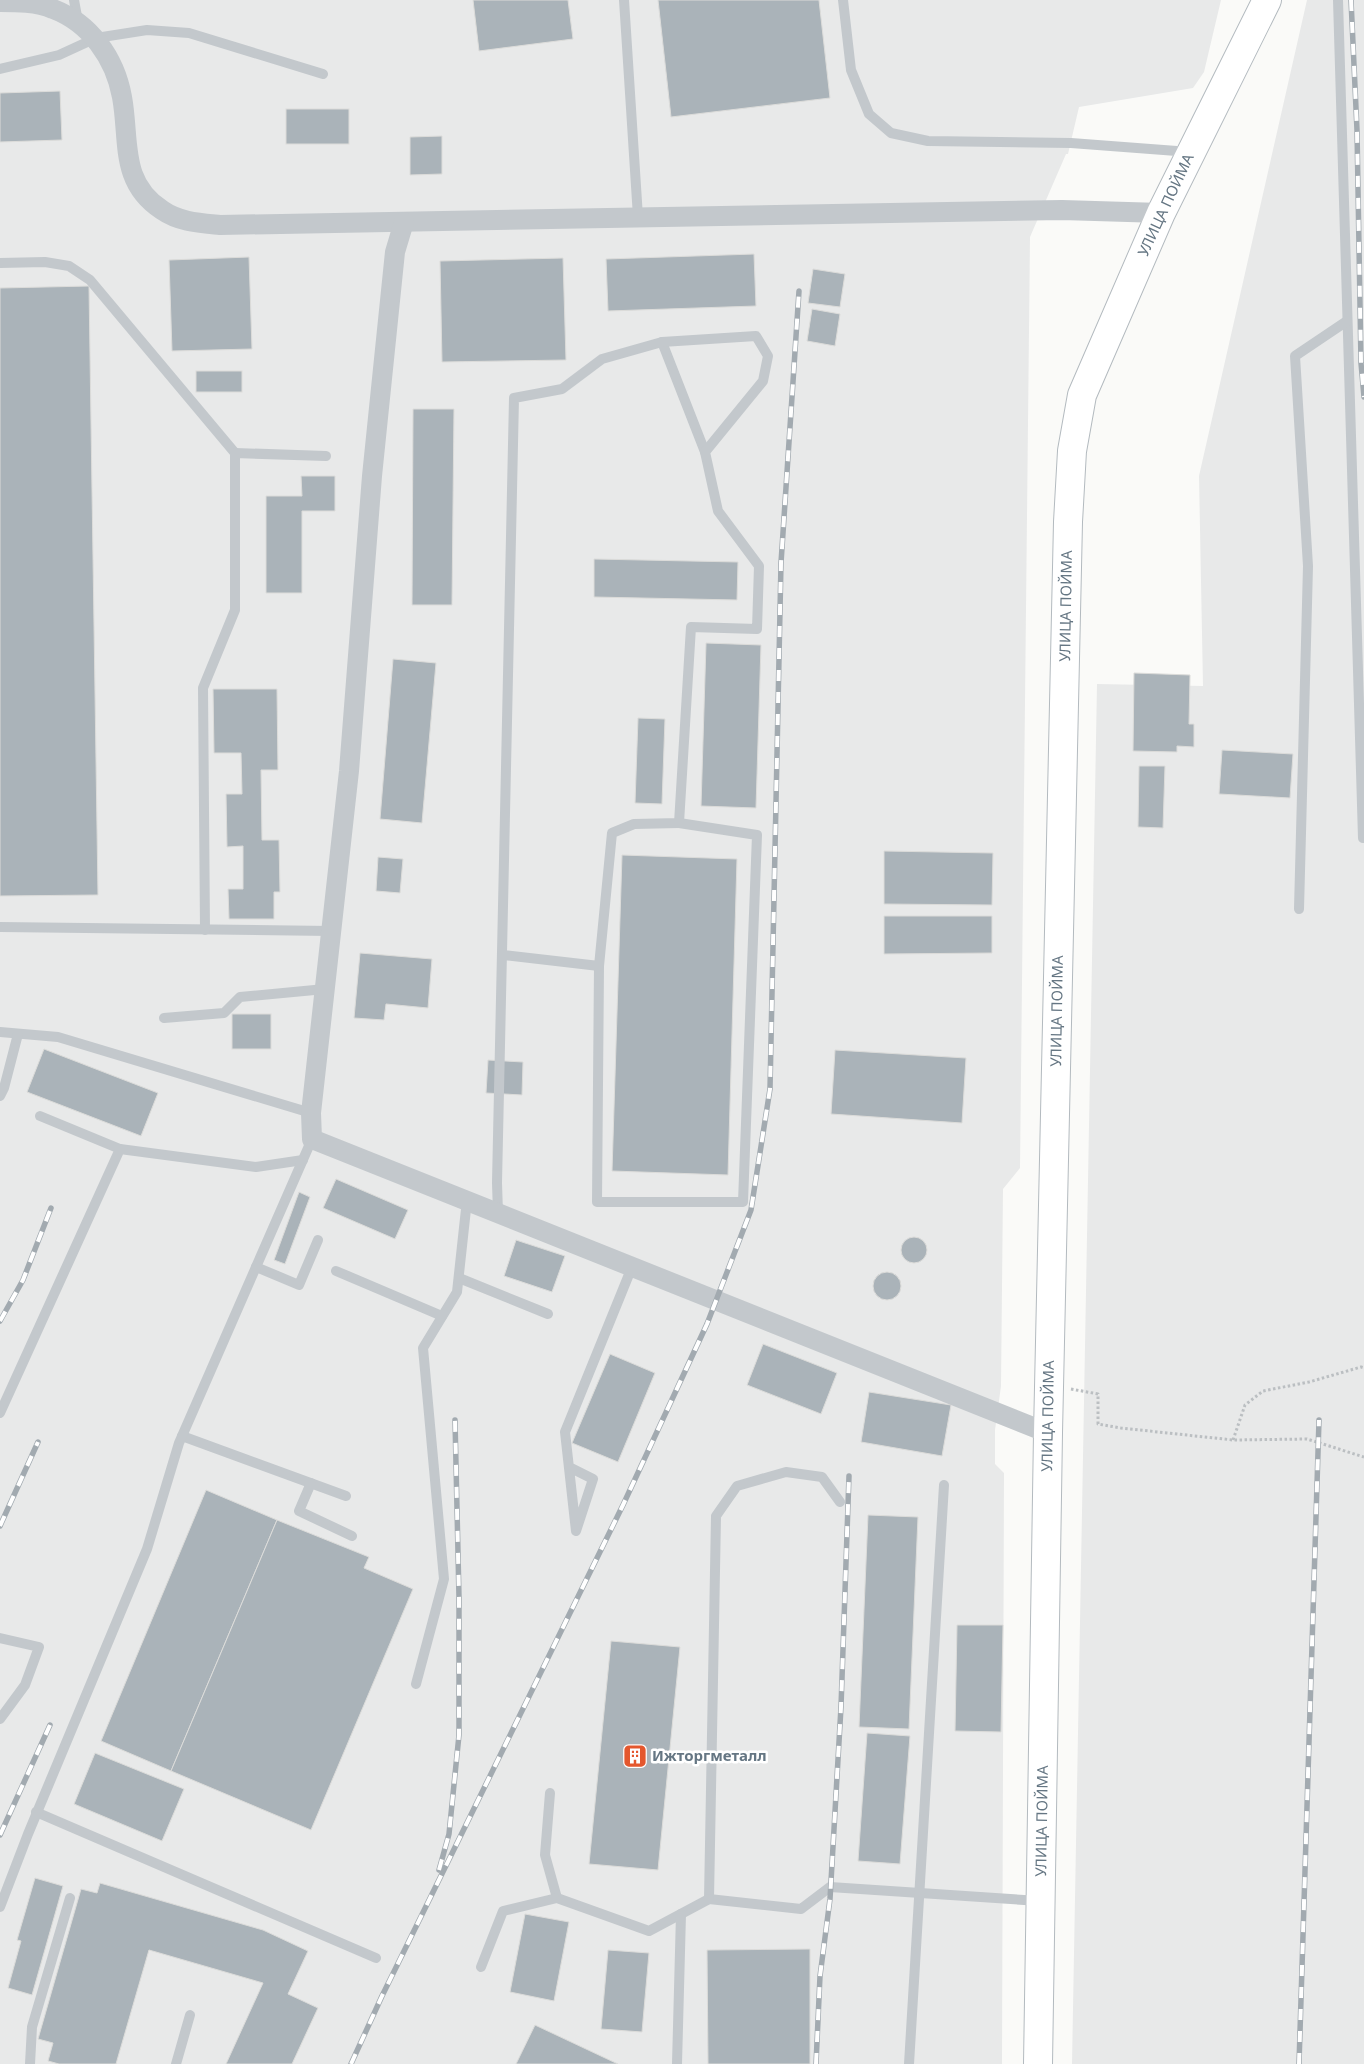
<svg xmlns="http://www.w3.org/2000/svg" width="1364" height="2064" font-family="'Noto Sans',sans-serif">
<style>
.built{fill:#e8e9e9}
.building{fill:#aab3b9;stroke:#dcdcda}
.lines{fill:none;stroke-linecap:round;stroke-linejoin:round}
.secondary-casing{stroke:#b3babf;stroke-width:30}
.path{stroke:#bbbfc2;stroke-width:3;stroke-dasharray:2.5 2.5;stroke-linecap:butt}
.service{stroke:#c3c8cc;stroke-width:10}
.minor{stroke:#c3c8cc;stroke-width:20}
.secondary{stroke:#fff;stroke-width:28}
.rail-casing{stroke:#a2aab0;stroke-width:5.5}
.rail{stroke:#fff;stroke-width:4;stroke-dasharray:11;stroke-linecap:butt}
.labels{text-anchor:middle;stroke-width:5;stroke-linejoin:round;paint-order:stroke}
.street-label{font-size:15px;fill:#657683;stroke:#fff}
.poi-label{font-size:15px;font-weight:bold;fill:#657683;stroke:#fff;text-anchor:start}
</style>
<rect width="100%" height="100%" fill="#fafaf8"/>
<g class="built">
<polygon points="0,0 1221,0 1204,72 1193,88 1079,107 1068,154 1066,154 1030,237 1020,1168 1003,1189 1001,1386 995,1430 995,1464 1004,1473 1002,2064 0,2064"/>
<polygon points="1307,0 1364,0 1364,2064 1072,2064 1097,684 1203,686 1199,476"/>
</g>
<g class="building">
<polygon points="473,0 568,0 573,39 479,51"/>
<polygon points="658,0 819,0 830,98 671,117"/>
<polygon points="60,91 62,140 0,142 0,93"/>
<rect x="286" y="109" width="63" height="35"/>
<polygon points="442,136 442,174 410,175 410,137"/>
<polygon points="754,254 756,306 608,311 606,259"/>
<polygon points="249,257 252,349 172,351 169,260"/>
<polygon points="563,258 566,360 442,362 440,261"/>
<polygon points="813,269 845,274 840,307 808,303"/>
<polygon points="89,286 98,895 0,896 0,288"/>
<polygon points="812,309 840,314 835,346 807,341"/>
<rect x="196" y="371" width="46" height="21"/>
<polygon points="413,409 454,409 452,605 412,605"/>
<polygon points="301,476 335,476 335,511 302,511 302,593 266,593 266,496 302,496"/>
<polygon points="594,559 738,562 737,600 594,597"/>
<polygon points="706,643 761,645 756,808 701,806"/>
<polygon points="393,659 436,663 422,823 380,819"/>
<polygon points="1134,673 1190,675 1189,724 1194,724 1194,747 1177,746 1177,752 1133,751"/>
<polygon points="213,689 277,689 278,770 261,770 262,840 279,840 280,892 274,892 274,919 229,919 228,889 243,889 243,846 227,847 226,794 242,794 241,753 214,753"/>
<polygon points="638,718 665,719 662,804 635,803"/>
<polygon points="1222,750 1293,754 1290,798 1219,794"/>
<polygon points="1139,766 1165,766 1163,828 1138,827"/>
<polygon points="884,851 993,853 992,905 884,904"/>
<polygon points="622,855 737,859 728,1175 612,1171"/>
<polygon points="378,857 403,859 400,893 376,891"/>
<polygon points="884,916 992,916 992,953 884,954"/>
<polygon points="360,953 432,959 428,1008 386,1004 384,1020 354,1018"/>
<rect x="232" y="1014" width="39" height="35"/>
<polygon points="44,1049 158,1093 141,1136 27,1092"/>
<polygon points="835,1050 966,1058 962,1123 831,1114"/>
<polygon points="488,1060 523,1062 522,1095 486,1093"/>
<polygon points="336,1179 408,1210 395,1239 323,1208"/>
<polygon points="299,1192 310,1197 285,1264 274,1260"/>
<circle cx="914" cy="1250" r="13"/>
<polygon points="516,1240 565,1256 552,1292 504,1276"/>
<circle cx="887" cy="1286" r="14"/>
<polygon points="763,1344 837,1373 821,1414 747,1385"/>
<polygon points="610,1354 655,1373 618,1462 572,1443"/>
<polygon points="869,1392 951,1405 942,1456 861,1442"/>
<polygon points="206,1490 277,1520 171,1771 101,1741"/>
<polygon points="868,1515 918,1517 909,1729 859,1727"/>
<polygon points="277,1520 369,1557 364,1568 413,1589 311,1830 171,1771"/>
<polygon points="957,1625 1003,1625 1001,1732 955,1731"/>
<polygon points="611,1641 680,1647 658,1870 589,1864"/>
<polygon points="867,1733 910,1736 900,1864 858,1861"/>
<polygon points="95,1753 184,1789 162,1841 74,1804"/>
<polygon points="35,1878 63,1886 32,1995 8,1988 21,1941 17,1940"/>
<polygon points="100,1883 263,1930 308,1951 288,1994 318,2008 292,2064 226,2064 263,1983 149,1950 116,2064 59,2064 48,2061 53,2043 38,2039 81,1889 97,1893"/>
<polygon points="525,1914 569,1922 554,2001 510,1992"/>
<polygon points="810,1949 810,2064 708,2064 707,1950"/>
<polygon points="608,1950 649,1953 642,2032 601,2029"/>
<polygon points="535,2025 618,2064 516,2064"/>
</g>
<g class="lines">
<g class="secondary-casing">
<polyline id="secondary" points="1038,2064 1048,1433 1068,522 1072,451 1082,395 1161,213 1267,0"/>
</g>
<g class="path">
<polyline points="1071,1389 1098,1394 1098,1424 1121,1428 1233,1440 1307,1439 1364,1457"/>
<polyline points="1233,1440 1245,1405 1263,1391 1309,1382 1361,1367 1364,1368"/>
</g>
<g class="service">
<polyline points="74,0 78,22"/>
<polyline points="624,0 638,217"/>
<polyline points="843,0 851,70 869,114 891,133 928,141 1071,143 1190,152"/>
<polyline points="1338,0 1363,838"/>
<polyline points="0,69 59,55 96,38 147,30 189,33 323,74"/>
<polyline points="0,263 45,262 69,266 90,280 235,453"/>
<polyline points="662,342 705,452"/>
<polyline points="1299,909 1308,566 1295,356 1347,321"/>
<polyline points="0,927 331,931"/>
<polyline points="205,930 203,688 235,610 235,453 326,456"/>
<polyline points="599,966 597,1202 743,1202 757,835 679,823"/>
<polyline points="164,1018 224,1013 240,997 325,989"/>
<polyline points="0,1032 58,1037 311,1113"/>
<polyline points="0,1096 4,1088 18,1034"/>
<polyline points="40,1116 120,1149"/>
<polyline points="498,1213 497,1183 514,398 562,389 602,359 662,342 756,336 768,356 763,381 705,452 718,511 759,566 757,629 691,627 679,823 634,824 612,833 599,966 503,955"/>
<polyline points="256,1267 299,1285 318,1240"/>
<polyline points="336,1271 442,1316"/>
<polyline points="459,1278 548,1314"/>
<polyline points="0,1413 120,1149 256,1167 303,1160"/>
<polyline points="182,1436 346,1496"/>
<polyline points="569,1467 593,1479 576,1531 565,1432 632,1267"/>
<polyline points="311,1483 299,1511 352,1536"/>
<polyline points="840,1502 822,1477 786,1472 737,1486 716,1516 709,1899 801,1909 830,1887 1040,1901"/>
<polyline points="0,1638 39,1647 25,1685 0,1719"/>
<polyline points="416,1684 444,1579 423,1348 457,1292 467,1200"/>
<polyline points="550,1793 545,1855 557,1898"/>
<polyline points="36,1812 376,1958"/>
<polyline points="0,1907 28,1834 147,1549 179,1443 312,1139"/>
<polyline points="481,1967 503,1911 557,1898 649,1931 709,1899"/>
<polyline points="30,2064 32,2027 70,1898"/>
<polyline points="176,2064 190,2015"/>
<polyline points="677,2064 681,1914"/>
<polyline points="909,2064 944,1485"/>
</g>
<g class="minor">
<path d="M0 2C16 2 37 2 53 9 90 23 115 58 122 97 130 140 119 182 162 210 179 222 200 223 220 225L1062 210 1161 213"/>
<polyline points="404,222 395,252 372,476 349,771 311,1113 312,1139 1048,1433"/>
</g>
<use href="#secondary" class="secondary"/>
<g class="rail-casing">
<g id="rail">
<polyline points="1351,0 1357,130 1361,363 1364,397"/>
<polyline points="0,1321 23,1280 51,1208"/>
<polyline points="0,1526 38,1442"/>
<polyline points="0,1835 50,1725"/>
<polyline points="439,1870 449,1834 459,1735 459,1597 455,1420"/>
<polyline points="351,2064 382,1996 623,1505 707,1324 751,1210 770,1089 781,563 799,291"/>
<polyline points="816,2064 820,1976 830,1899 841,1707 849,1476"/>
<polyline points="1299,2064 1319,1420"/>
</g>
</g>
<use href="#rail" class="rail"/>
</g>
<defs>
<g id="building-square" transform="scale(1.25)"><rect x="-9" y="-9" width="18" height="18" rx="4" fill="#e4572e" stroke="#fff"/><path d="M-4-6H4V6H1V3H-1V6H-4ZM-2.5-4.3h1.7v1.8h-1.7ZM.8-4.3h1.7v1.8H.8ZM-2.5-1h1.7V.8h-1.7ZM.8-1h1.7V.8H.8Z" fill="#fff"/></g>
</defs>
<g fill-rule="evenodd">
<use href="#building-square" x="635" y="1756"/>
</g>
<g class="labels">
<g class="street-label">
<text transform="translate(1166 205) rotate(-65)" y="5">УЛИЦА ПОЙМА</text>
<text transform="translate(1066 606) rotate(-89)" y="5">УЛИЦА ПОЙМА</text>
<text transform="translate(1057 1011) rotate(-89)" y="5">УЛИЦА ПОЙМА</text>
<text transform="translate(1048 1416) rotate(-89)" y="5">УЛИЦА ПОЙМА</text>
<text transform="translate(1042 1821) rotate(-89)" y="5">УЛИЦА ПОЙМА</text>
</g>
<g class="poi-label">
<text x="652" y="1761">Ижторгметалл</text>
</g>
</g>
</svg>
